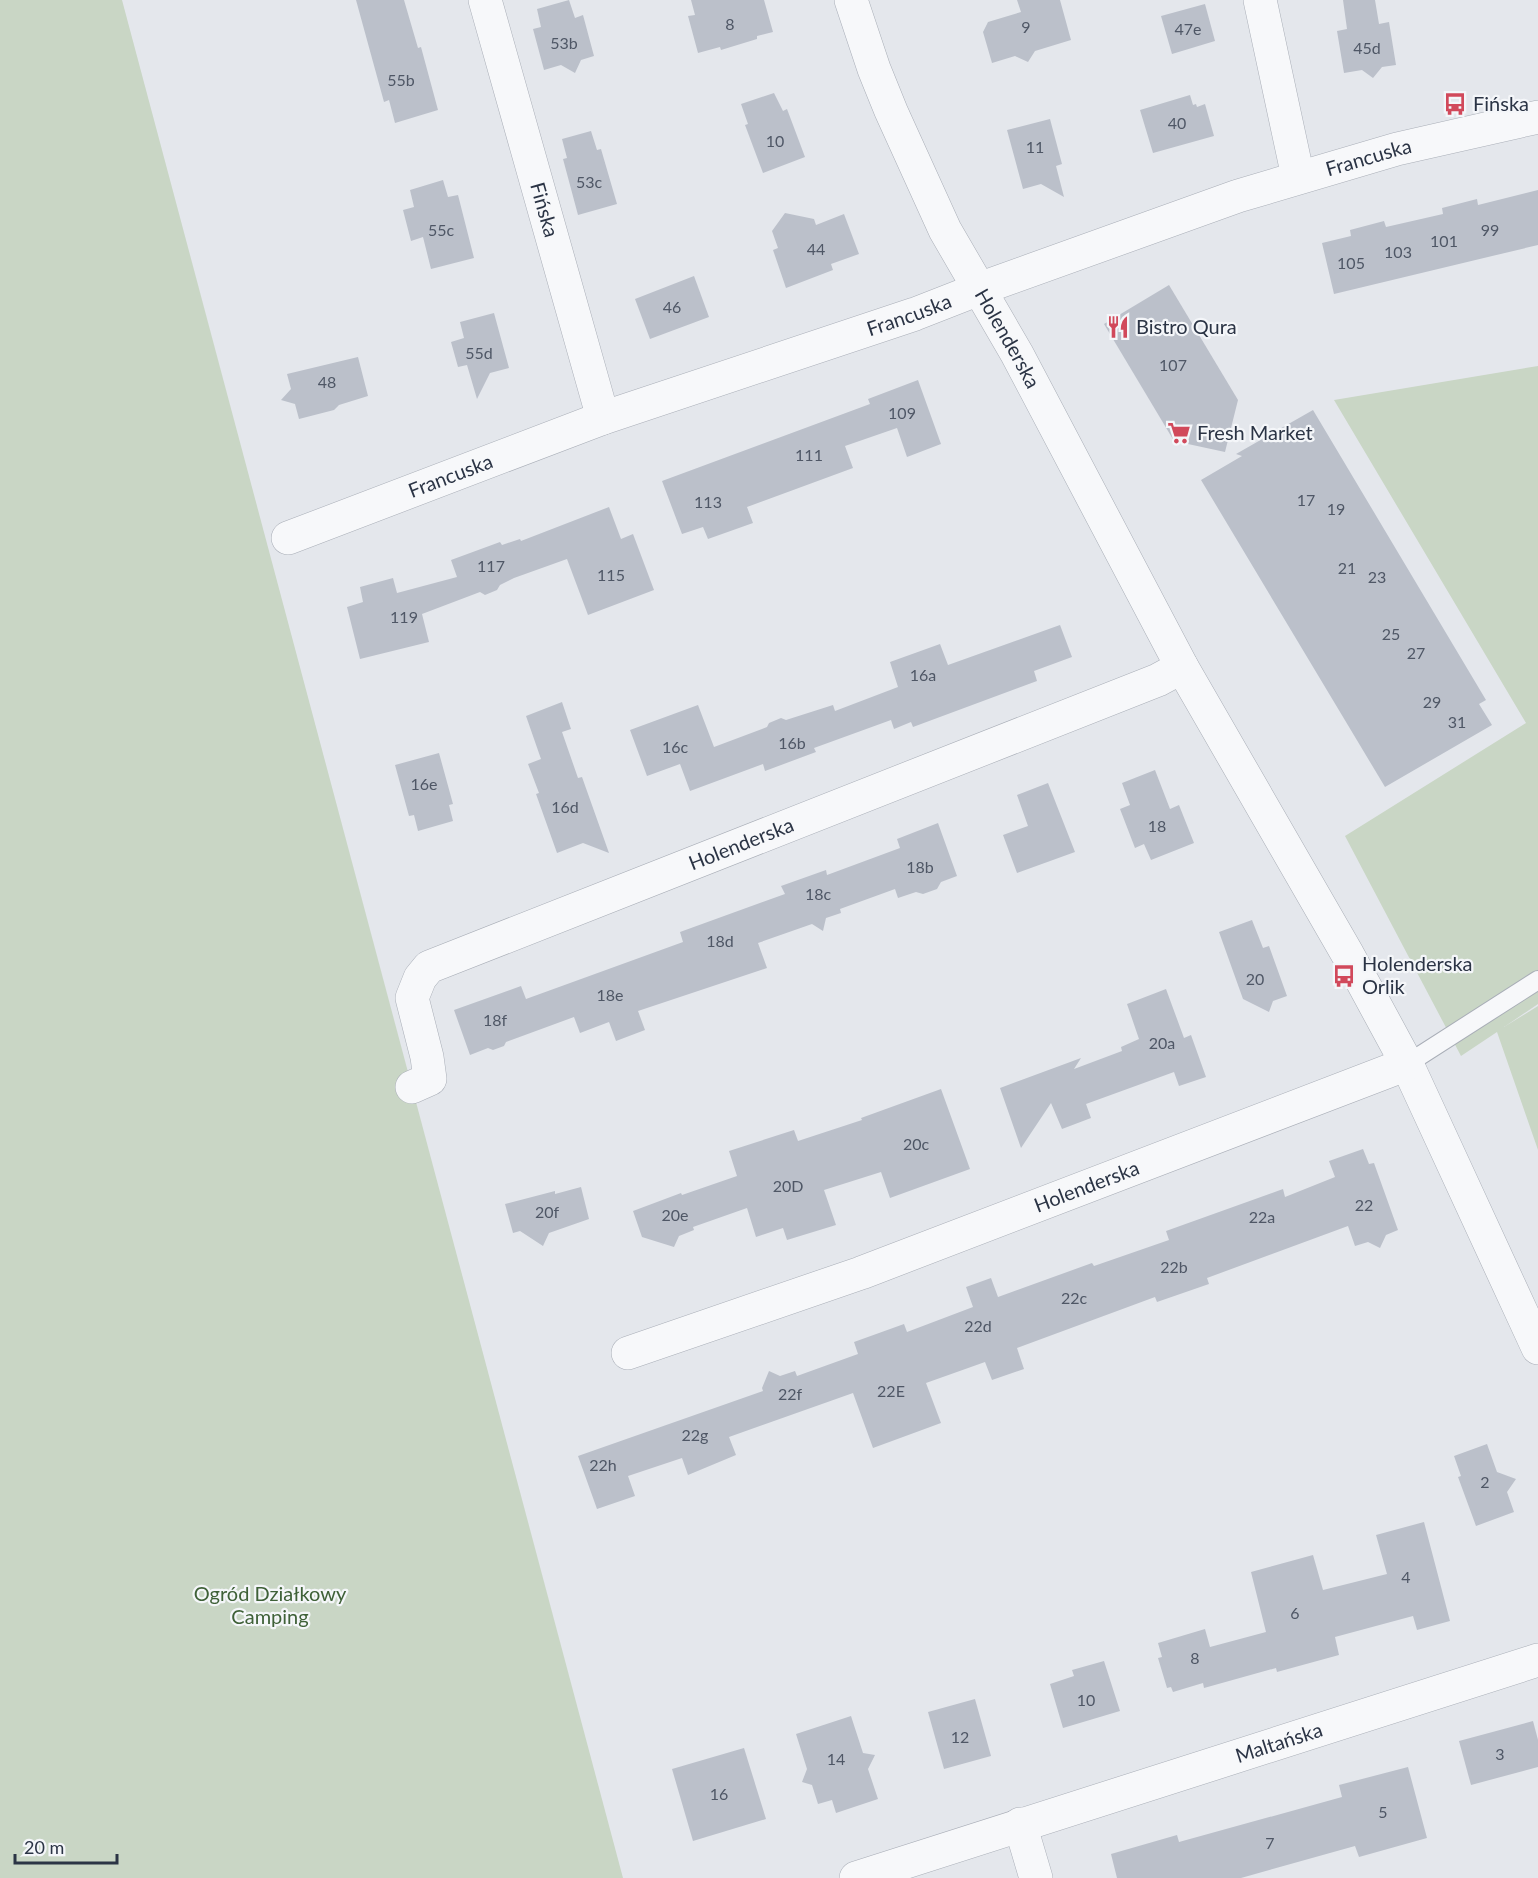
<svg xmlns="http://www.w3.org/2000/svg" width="1538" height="1878" font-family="Lato,sans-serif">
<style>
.green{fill:#c9d6c5}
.building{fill:#bbc0ca}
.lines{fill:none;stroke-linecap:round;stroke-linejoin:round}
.lane-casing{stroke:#a9aeb7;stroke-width:20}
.street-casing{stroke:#a9aeb7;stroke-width:34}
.lane{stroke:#f7f8fa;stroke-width:18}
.street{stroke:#f7f8fa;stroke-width:33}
.labels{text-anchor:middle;stroke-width:4.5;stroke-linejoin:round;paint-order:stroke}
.number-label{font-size:16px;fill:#4f5766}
.poi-label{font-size:20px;fill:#2b3445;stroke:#f4f6f9;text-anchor:start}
.street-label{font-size:20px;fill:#2b3445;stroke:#f4f6f9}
.park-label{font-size:20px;fill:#3f6138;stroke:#f4f6f9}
</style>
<rect width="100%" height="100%" fill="#e4e7ec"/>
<g class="green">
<polygon points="0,0 122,0 623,1878 0,1878"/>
<polygon points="1538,366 1538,1004 1504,1027 1538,1006 1538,1150 1497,1032 1461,1056 1345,836 1526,723 1334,400"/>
</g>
<g class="building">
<polygon points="356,0 404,0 418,48 421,47 438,110 395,123 389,100 384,102"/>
<polygon points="569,0 575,18 583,15 594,56 581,60 575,73 561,65 544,70 533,29 541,27 537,9"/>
<polygon points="691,0 764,0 773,32 757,36 757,39 721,50 720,47 698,53 688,16 695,15"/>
<polygon points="1017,0 1060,0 1071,40 1035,51 1028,62 1015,56 992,63 983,32 988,22 1021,12"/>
<polygon points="1343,0 1375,0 1379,24 1389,22 1396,65 1382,67 1373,78 1362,70 1344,73 1337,31 1347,29"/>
<polygon points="1205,4 1215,41 1172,54 1161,16"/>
<polygon points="774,93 783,111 787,109 805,157 763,173 745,125 748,124 741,104"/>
<polygon points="1190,95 1193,105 1196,104 1197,107 1205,104 1214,136 1153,153 1140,110"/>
<polygon points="1050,119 1062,164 1056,166 1064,197 1041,184 1023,189 1007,130"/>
<polygon points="591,131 597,150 601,149 617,204 578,215 563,159 567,158 562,139"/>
<polygon points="443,180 448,197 458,195 474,258 431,269 423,237 411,241 403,210 414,207 410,190"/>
<polygon points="1538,190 1538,245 1334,294 1322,243 1351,236 1350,230 1384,221 1386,227 1443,214 1442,208 1477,199 1478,205"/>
<polygon points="785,213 814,219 816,225 844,214 859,254 831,264 833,270 786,288 773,250 778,248 772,231"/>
<polygon points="694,276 709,317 650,339 635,299"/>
<polygon points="1169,285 1238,400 1225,452 1174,441 1104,324"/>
<polygon points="494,313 509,368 490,373 477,399 467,365 458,367 451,342 464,338 460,322"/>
<polygon points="358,357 368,396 339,405 334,410 299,419 295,404 281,400 291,389 287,374"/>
<polygon points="918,380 941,444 907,457 897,428 845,446 853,468 747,507 753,523 708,539 703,527 682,534 662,481 870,404 868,399"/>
<polygon points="1313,410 1486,700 1479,704 1492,725 1385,787 1201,480 1242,456 1236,454"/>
<polygon points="609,507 621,539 633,534 654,590 588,615 567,559 514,578 500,585 497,590 485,595 480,592 422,614 429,642 360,659 347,607 363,602 360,587 393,578 397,593 457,577 451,560 500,542 502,545 520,539 521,541"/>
<polygon points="1060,625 1072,657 1034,671 1037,681 913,727 911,722 894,729 891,720 814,748 816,752 765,771 763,764 690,791 680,764 647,776 630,730 698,705 714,747 767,727 769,723 781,718 786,720 833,705 835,711 898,687 890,662 940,644 948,665"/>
<polygon points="562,702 571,729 562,732 578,778 582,777 609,853 583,843 557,853 536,794 539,793 528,764 541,759 526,716"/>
<polygon points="439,753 453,804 449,805 453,821 418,831 414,815 409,816 395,765"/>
<polygon points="1155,770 1170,809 1179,805 1194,843 1151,860 1144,844 1135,848 1120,809 1130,805 1122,783"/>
<polygon points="1048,783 1075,852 1017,873 1003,835 1028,826 1017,795"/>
<polygon points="938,823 957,876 941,882 937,889 923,894 916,892 898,898 895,889 840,909 841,913 826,918 823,931 812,924 758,943 767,968 638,1011 645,1030 616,1041 609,1022 580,1033 574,1017 506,1042 504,1046 493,1050 488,1048 470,1055 454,1010 521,986 526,999 683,942 680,932 785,894 781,886 826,870 827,875 900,848 897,839"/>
<polygon points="1252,920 1263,948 1269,946 1287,996 1273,1001 1269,1012 1243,999 1219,932"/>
<polygon points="1166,989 1184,1038 1191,1035 1206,1077 1179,1086 1174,1072 1086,1104 1091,1118 1062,1129 1051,1103 1021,1148 1000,1088 1081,1058 1074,1069 1122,1051 1121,1047 1139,1039 1127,1004"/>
<polygon points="941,1089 970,1169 890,1198 881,1172 824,1190 836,1225 787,1240 783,1228 756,1237 747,1208 693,1227 694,1230 679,1236 674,1247 642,1237 633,1211 681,1193 682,1195 737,1176 729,1151 794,1130 798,1141 862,1120 861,1118"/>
<polygon points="1363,1149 1369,1164 1374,1163 1398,1230 1386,1235 1380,1248 1368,1242 1355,1246 1348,1226 1207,1278 1209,1284 1157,1302 1155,1297 1017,1348 1024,1369 992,1380 985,1362 926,1383 941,1423 873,1448 853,1393 729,1437 736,1455 688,1475 682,1458 628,1476 635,1496 597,1509 578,1456 763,1391 762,1388 769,1371 780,1376 795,1371 797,1376 858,1354 854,1342 904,1324 907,1332 973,1307 966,1287 991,1278 998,1297 1092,1263 1094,1266 1169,1240 1166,1231 1283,1189 1285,1197 1335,1177 1329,1161"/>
<polygon points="581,1187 589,1219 549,1233 543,1246 520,1231 513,1233 505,1204 555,1191 555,1194"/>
<polygon points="1487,1444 1497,1472 1516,1479 1507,1492 1514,1512 1476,1526 1458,1477 1461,1476 1454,1456"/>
<polygon points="1424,1522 1450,1621 1417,1630 1413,1616 1335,1637 1339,1655 1277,1672 1276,1668 1204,1688 1203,1683 1173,1692 1171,1687 1167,1688 1158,1658 1162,1657 1158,1643 1205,1629 1210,1647 1266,1632 1251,1572 1313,1555 1323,1590 1387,1574 1376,1535"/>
<polygon points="1104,1661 1120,1711 1063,1728 1050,1684 1074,1676 1072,1670"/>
<polygon points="975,1699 991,1756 944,1769 928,1712"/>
<polygon points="851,1716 863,1753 875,1755 868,1769 878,1799 836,1813 832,1800 818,1804 812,1785 802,1782 807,1769 796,1734"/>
<polygon points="1533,1721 1538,1740 1538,1767 1471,1785 1459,1741"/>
<polygon points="744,1748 766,1819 693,1841 672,1769"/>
<polygon points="1408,1767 1427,1838 1359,1857 1355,1846 1241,1878 1117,1878 1111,1854 1177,1835 1179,1842 1342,1797 1339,1785"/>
</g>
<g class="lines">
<g class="lane-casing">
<polyline id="lane" points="1407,1064 1538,980"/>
</g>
<g class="street-casing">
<g id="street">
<path id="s1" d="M485 0 603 418"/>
<path id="s2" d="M851 0 874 69 891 111 945 230 1017 354 1182 667 1348 955 1407 1064 1538 1348"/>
<polyline points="1260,0 1298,177"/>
<path id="s3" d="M288 538 603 418 915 314 979 289 1238 196 1397 149 1538 117"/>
<path id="s4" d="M412 1087 430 1079 427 1057 412 998 420 978 429 967 1158 680 1182 667"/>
<path id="s5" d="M628 1353 861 1273 1407 1064"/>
<polyline points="1020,1824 1036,1878"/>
<path id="s6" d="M856 1878 1538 1660"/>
</g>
</g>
<use href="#lane" class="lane"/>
<use href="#street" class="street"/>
</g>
<defs>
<g id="bus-bare" transform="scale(1.8)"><path d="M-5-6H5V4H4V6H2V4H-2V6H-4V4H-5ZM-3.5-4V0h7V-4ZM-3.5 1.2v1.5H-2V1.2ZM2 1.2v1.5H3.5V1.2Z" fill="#d1495b" stroke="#f4f6f9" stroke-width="2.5" paint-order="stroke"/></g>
<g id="restaurant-bare" transform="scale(1.8)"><path d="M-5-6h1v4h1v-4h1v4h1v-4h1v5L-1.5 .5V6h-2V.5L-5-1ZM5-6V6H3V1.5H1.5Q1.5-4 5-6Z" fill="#d1495b" stroke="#f4f6f9" stroke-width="2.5" paint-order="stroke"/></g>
<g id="supermarket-bare" transform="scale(1.8)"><path d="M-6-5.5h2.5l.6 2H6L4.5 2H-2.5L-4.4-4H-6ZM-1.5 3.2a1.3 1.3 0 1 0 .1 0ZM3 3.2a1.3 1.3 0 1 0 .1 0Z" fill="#d1495b" stroke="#f4f6f9" stroke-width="2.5" paint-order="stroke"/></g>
</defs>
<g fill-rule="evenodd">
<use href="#bus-bare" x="1455" y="104"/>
<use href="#restaurant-bare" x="1118" y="327"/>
<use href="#supermarket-bare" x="1179" y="433"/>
<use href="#bus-bare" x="1344" y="976"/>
</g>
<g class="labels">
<g class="number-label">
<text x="730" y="30">8</text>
<text x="1026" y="33">9</text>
<text x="1188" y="35">47e</text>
<text x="564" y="49">53b</text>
<text x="1367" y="54">45d</text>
<text x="401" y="86">55b</text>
<text x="1177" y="129">40</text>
<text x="775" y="147">10</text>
<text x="1035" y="153">11</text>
<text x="589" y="188">53c</text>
<text x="441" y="236">55c</text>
<text x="1490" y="236">99</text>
<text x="1444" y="247">101</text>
<text x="816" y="255">44</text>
<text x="1398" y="258">103</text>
<text x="1351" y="269">105</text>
<text x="672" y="313">46</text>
<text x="479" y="359">55d</text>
<text x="1173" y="371">107</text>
<text x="327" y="388">48</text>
<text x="902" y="419">109</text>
<text x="809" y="461">111</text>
<text x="1306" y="506">17</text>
<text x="708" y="508">113</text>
<text x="1336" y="515">19</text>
<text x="491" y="572">117</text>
<text x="1347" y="574">21</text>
<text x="611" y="581">115</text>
<text x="1377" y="583">23</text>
<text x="404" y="623">119</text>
<text x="1391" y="640">25</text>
<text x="1416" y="659">27</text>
<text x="923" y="681">16a</text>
<text x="1432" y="708">29</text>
<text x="1457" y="728">31</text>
<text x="792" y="749">16b</text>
<text x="675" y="753">16c</text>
<text x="424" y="790">16e</text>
<text x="565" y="813">16d</text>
<text x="1157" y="832">18</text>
<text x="920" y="873">18b</text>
<text x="818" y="900">18c</text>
<text x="720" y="947">18d</text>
<text x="1255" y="985">20</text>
<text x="610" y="1001">18e</text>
<text x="495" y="1026">18f</text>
<text x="1162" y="1049">20a</text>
<text x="916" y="1150">20c</text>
<text x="788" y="1192">20D</text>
<text x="1364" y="1211">22</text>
<text x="547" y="1218">20f</text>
<text x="675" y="1221">20e</text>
<text x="1262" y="1223">22a</text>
<text x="1174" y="1273">22b</text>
<text x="1074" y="1304">22c</text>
<text x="978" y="1332">22d</text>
<text x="891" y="1397">22E</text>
<text x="790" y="1400">22f</text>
<text x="695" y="1441">22g</text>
<text x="603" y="1471">22h</text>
<text x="1485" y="1488">2</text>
<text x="1406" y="1583">4</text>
<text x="1295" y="1619">6</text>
<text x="1195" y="1664">8</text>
<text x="1086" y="1706">10</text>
<text x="960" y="1743">12</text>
<text x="1500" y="1760">3</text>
<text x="836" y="1765">14</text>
<text x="719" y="1800">16</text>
<text x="1383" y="1818">5</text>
<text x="1270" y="1849">7</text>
</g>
<g class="poi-label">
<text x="1473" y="111">Fińska</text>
<text x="1136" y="334">Bistro Qura</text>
<text x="1197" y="440">Fresh Market</text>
<text x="1362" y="971">Holenderska<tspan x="1362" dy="23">Orlik</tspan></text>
</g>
<g class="street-label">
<text dy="7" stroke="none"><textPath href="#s3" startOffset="1146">Francuska</textPath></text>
<text dy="7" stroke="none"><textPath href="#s1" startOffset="218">Fińska</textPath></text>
<text dy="7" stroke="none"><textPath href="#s3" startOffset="660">Francuska</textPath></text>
<text dy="7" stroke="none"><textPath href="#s2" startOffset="374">Holenderska</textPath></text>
<text dy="7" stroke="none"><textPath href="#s3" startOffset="174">Francuska</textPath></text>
<text dy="7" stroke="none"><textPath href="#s4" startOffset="474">Holenderska</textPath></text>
<text dy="7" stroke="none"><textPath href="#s5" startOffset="488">Holenderska</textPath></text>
<text dy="7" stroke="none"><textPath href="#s6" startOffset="444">Maltańska</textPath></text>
</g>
<g class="park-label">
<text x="270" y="1601">Ogród Działkowy<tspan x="270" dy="23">Camping</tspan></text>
</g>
</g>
<path d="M15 1854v9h102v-9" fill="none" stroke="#2b3445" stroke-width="3"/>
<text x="24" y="1854" font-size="18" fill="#2b3445" stroke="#f4f6f9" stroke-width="4.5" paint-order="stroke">20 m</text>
</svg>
